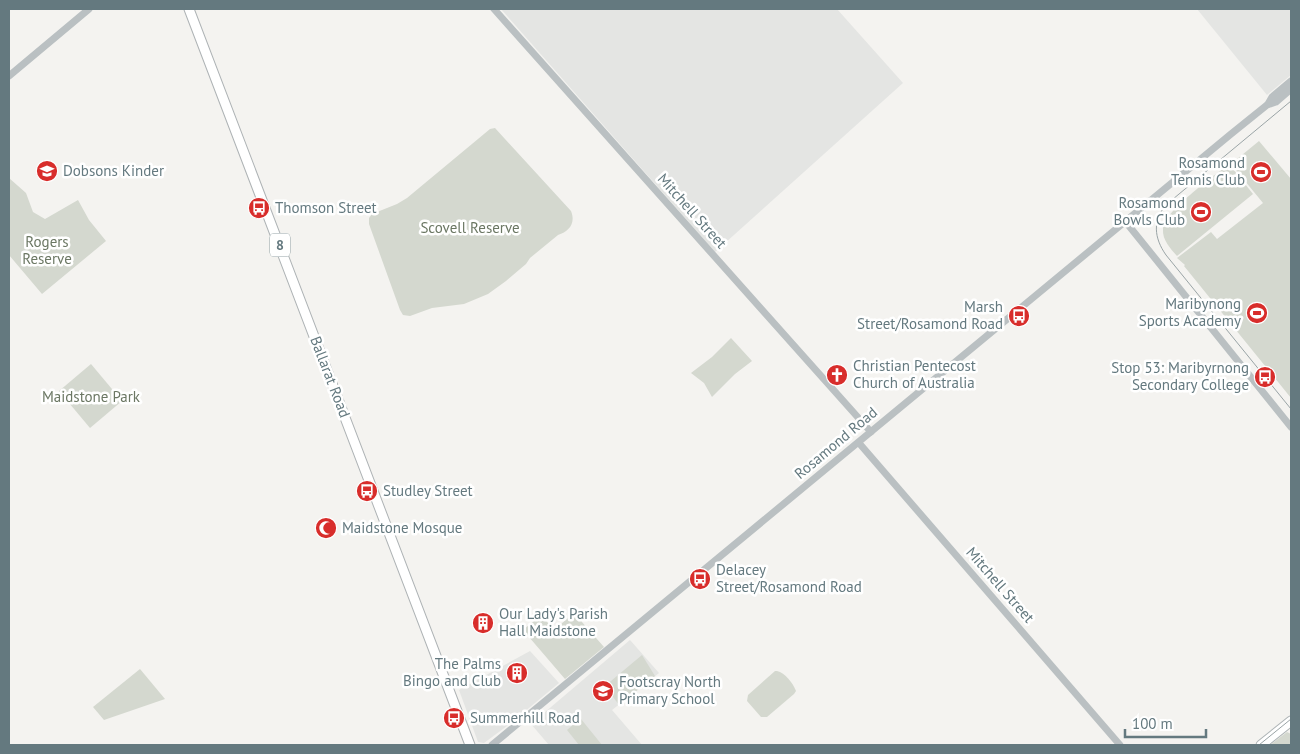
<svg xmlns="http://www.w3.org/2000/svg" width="1300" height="754" font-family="'PT Sans',sans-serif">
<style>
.built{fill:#e4e5e3}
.green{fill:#d4d8cf}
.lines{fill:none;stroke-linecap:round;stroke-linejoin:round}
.primary-casing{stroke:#aeb4b6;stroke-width:11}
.trunk-casing{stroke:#aeb3b5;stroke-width:11}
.tertiary{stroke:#bac0c2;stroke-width:7}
.primary{stroke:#fff;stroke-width:9}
.trunk{stroke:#fff;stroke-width:9}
.tram{stroke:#9aa4a6;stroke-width:1}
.labels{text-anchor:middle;stroke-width:5;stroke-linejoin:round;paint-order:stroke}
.shield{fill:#fff;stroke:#92a1a5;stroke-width:1}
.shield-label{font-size:14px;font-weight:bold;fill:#64797f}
.poi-label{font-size:15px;fill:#64797f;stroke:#fff;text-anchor:start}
.street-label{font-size:15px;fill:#64797f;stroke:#fff}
.park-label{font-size:15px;fill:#6b7763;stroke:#fff}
</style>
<rect width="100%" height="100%" fill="#f4f3f0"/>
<g class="built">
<polygon points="501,9 837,9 903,83 715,252"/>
<polygon points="1197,9 1291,9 1291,75 1267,95"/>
<polygon points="630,640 659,673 612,710 642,745 549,745 531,724"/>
<polygon points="530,651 559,683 511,723 484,743 478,742 459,690"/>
</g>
<g class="green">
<path d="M495 128 571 211C576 223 569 232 558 235L530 258 526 264 506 281 488 294 464 304 432 308 410 316 403 315 400 310 369 224V218L372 214 397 204 407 198 490 129Z"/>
<polygon points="1259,141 1291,179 1291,398 1184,266 1185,265 1177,258 1211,232 1217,239 1263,203 1231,164"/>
<path d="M1229 164 1253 194 1177 256C1171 249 1162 240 1163 229 1163 212 1214 176 1229 164Z"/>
<polygon points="9,178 26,193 33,212 45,219 78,200 89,220 106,241 42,294 9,255"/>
<polygon points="731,338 752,361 735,374 712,397 704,383 691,373 712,357"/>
<polygon points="91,364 122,401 90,428 59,391"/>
<polygon points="574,613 604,647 565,679 523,630 541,615 554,630"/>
<polygon points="642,655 655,676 619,705 605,686"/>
<polygon points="140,669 165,699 104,720 93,707"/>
<path d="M775 671H777C785 673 793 683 796 691L794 694 767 717H761L747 701 748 695Z"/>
<polygon points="580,719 581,719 602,745 579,745 567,730"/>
<polygon points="1287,732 1291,734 1291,745 1270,745"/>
</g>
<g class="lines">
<g class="primary-casing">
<polyline id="primary" points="1261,745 1291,721"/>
</g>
<g class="trunk-casing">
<polyline id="trunk" points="189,9 470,745"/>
</g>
<g class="tertiary">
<polyline points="494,9 871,432"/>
<polyline points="9,76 89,9"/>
<polyline points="1268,104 1272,97 1291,81"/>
<polyline points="1125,221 1291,427"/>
<polyline points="859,443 1120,745"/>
<polyline points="492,745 1231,134 1267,105 1276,102 1291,89"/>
</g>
<use href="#primary" class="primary"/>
<use href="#trunk" class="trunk"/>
<g class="tram">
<path d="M1291 101 1167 204C1152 220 1154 238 1166 255L1291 409"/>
<polyline points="1259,745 1291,719"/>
</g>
</g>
<defs>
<g id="school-disc" transform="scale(1.125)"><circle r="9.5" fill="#d82d2b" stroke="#fff"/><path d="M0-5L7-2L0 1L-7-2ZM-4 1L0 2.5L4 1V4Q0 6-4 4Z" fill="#fff"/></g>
<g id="stadium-disc" transform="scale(1.125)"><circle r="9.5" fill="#d82d2b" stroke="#fff"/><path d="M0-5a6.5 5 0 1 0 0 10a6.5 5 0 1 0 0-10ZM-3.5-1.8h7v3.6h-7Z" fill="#fff"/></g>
<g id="bus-disc" transform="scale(1.125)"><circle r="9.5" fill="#d82d2b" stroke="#fff"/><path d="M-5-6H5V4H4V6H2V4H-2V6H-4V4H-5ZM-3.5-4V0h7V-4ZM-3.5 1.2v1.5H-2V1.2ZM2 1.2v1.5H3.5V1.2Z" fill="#fff"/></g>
<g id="church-disc" transform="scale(1.125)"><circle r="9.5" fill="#d82d2b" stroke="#fff"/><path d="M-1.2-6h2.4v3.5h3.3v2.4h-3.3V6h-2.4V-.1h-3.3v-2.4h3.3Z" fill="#fff"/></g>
<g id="mosque-disc" transform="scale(1.125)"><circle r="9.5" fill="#d82d2b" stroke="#fff"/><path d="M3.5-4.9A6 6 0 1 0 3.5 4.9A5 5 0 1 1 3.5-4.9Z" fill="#fff"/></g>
<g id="building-disc" transform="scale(1.125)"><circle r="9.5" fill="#d82d2b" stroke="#fff"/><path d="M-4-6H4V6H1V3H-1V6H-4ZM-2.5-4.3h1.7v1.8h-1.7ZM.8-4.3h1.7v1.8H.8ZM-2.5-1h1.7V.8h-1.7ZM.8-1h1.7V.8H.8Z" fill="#fff"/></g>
</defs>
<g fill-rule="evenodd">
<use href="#school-disc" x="47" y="171"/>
<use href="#stadium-disc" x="1261" y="172"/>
<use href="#bus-disc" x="259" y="208"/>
<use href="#stadium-disc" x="1201" y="212"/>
<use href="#stadium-disc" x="1257" y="313"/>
<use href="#bus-disc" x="1019" y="316"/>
<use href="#church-disc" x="837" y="375"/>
<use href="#bus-disc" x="1265" y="377"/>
<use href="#bus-disc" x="367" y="491"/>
<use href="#mosque-disc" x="326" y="528"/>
<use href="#bus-disc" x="700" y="579"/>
<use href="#building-disc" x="483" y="623"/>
<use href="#building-disc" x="517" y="673"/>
<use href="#school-disc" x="603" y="691"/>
<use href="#bus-disc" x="454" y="718"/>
</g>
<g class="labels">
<rect class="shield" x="270" y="233.5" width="20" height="23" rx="4"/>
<g class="shield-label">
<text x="280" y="250">8</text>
</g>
<g class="poi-label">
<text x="1245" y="168" text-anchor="end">Rosamond<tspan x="1245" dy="17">Tennis Club</tspan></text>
<text x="63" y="176">Dobsons Kinder</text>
<text x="1185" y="208" text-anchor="end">Rosamond<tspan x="1185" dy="17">Bowls Club</tspan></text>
<text x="275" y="213">Thomson Street</text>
<text x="1241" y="309" text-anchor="end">Maribynong<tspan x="1241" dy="17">Sports Academy</tspan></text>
<text x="1003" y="312" text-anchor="end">Marsh<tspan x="1003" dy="17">Street/Rosamond Road</tspan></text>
<text x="853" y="371">Christian Pentecost<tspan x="853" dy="17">Church of Australia</tspan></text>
<text x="1249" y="373" text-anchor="end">Stop 53: Maribyrnong<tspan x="1249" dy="17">Secondary College</tspan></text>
<text x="383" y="496">Studley Street</text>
<text x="342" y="533">Maidstone Mosque</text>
<text x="716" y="575">Delacey<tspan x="716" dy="17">Street/Rosamond Road</tspan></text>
<text x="499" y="619">Our Lady's Parish<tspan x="499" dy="17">Hall Maidstone</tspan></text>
<text x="501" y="669" text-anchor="end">The Palms<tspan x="501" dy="17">Bingo and Club</tspan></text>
<text x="619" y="687">Footscray North<tspan x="619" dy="17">Primary School</tspan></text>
<text x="470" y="723">Summerhill Road</text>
</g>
<g class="street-label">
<text transform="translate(692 211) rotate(48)" y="5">Mitchell Street</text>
<text transform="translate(330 377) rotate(69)" y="5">Ballarat Road</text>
<text transform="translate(836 443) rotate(-40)" y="5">Rosamond Road</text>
<text transform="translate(1000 585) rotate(49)" y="5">Mitchell Street</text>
</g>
<g class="park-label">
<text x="470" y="233">Scovell Reserve</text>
<text x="47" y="247">Rogers<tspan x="47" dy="17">Reserve</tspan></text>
<text x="91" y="402">Maidstone Park</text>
</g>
</g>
<rect width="1300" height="754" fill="none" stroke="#64797f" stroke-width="20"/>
<path d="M1125 729v8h81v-8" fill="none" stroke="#64797f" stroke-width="2.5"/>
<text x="1132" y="729" font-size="15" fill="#64797f" stroke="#ffffff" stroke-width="4" paint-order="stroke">100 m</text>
</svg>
